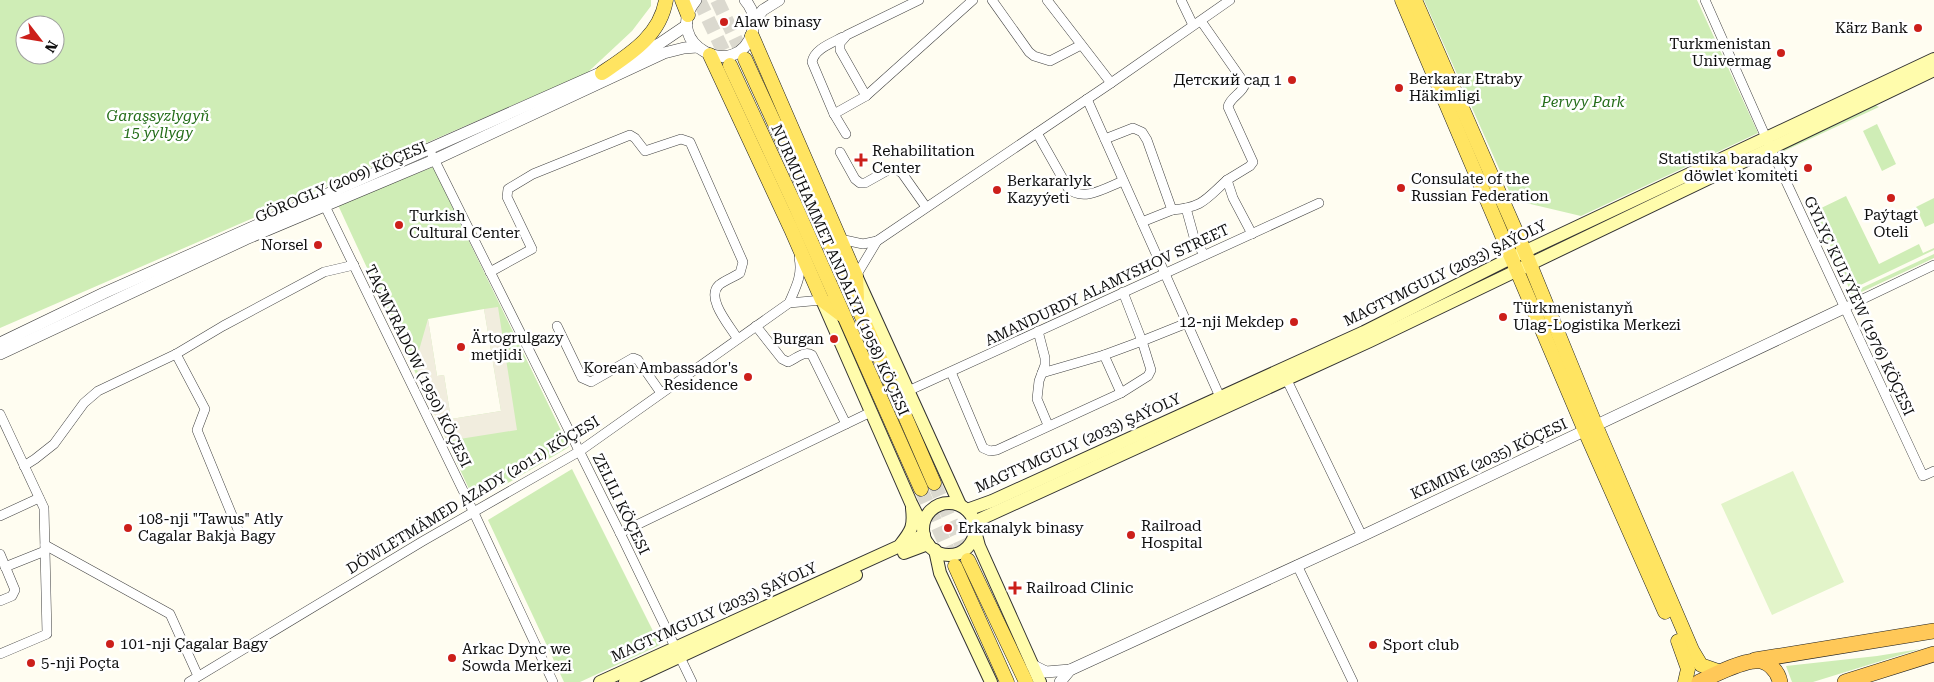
<svg xmlns="http://www.w3.org/2000/svg" width="1934" height="682" font-family="'Roboto Serif',serif">
<style>
.green{fill:#cfedb6;fill-rule:evenodd}
.pitch{fill:#e2f4c9}
.plaza{fill:#f1edde}
.lines{fill:none;stroke-linecap:round;stroke-linejoin:round}
.primary-tunnel{stroke:#dbd9cf;stroke-width:14;stroke-dasharray:14 7;stroke-linecap:butt}
.minor-casing{stroke:#424242;stroke-width:10}
.tertiary-casing{stroke:#424242;stroke-width:12}
.secondary-casing{stroke:#313131;stroke-width:14}
.primary-casing{stroke:#202020;stroke-width:15}
.trunk-casing{stroke:#202020;stroke-width:16}
.minor{stroke:#fff;stroke-width:9}
.tertiary{stroke:#fff;stroke-width:11}
.secondary{stroke:#fffcac;stroke-width:12}
.primary{stroke:#ffe461;stroke-width:14}
.trunk{stroke:#ffc858;stroke-width:15}
.poi-dot{fill:#cc1f1a;stroke:#fff;stroke-width:2}
.labels{text-anchor:middle;stroke-width:5;stroke-linejoin:round;paint-order:stroke}
.poi-label{font-size:15px;fill:#0f0f0f;stroke:#fff;text-anchor:start}
.park-label{font-size:15px;font-style:italic;fill:#246d19;stroke:#fff}
.street-label{font-size:15px;fill:#0f0f0f;stroke:#fff}
</style>
<rect width="100%" height="100%" fill="#fffdf1"/>
<g class="green">
<path d="M0 0H651V6L632 31 587 73 0 328ZM25 25H55V55H25Z"/>
<polygon points="1424,0 1697,0 1758,133 1581,216 1513,200"/>
<polygon points="1875,105 1879,107 1782,152 1784,149"/>
<polygon points="1877,124 1896,164 1882,171 1863,131"/>
<path d="M433 167 569 447 503 486 469 489 338 205ZM484 309 501 411 451 419 444 375 437 376 428 319Z"/>
<polygon points="1846,196 1879,264 1919,244 1923,253 1934,248 1934,250 1850,290 1815,211"/>
<polygon points="1934,198 1934,223 1925,227 1916,207"/>
<polygon points="1934,254 1934,258 1853,296 1851,293"/>
<polygon points="572,469 660,645 580,682 564,682 488,520"/>
<polygon points="1920,649 1813,682 1792,682 1786,666 1877,656"/>
</g>
<polygon class="pitch" points="1793,471 1844,582 1772,615 1721,504"/>
<polygon class="plaza" points="498,307 517,430 447,441 428,400 415,364 428,319 437,376 444,375 451,419 501,411 484,309"/>
<g class="lines">
<g class="primary-tunnel">
<polyline points="699,0 730,65"/>
<polyline points="717,0 745,59"/>
<polyline points="934,483 968,560"/>
<polyline points="921,489 955,566"/>
</g>
<g class="minor-casing">
<g id="minor">
<polyline points="992,0 1029,52 1034,56 1050,61 1081,45"/>
<polyline points="1047,0 1111,83"/>
<polyline points="1181,0 1193,25"/>
<polyline points="1705,0 1771,149 1923,476 1934,471"/>
<path d="M1201 21 1245 84C1242 94 1230 97 1228 107L1253 162 1250 166 1227 180 1233 198 1252 234"/>
<path d="M843 37C832 43 814 49 812 62L834 114 846 134"/>
<polyline points="866,96 840,50 840,43 847,35 919,0"/>
<polyline points="1087,99 1220,397"/>
<polyline points="834,114 866,96 973,0"/>
<path d="M1037 133 1068 188C1083 203 1107 187 1123 181"/>
<polyline points="1105,139 1133,128 1142,132 1147,140 1172,210 1142,222"/>
<polyline points="840,152 855,179 860,183 865,183 890,169 896,169 902,173 926,207"/>
<polyline points="432,155 620,533 692,682"/>
<polyline points="323,202 474,513 553,682"/>
<polyline points="1186,208 1194,237 1204,255"/>
<path d="M1172 210C1203 207 1205 200 1227 180"/>
<polyline points="840,239 863,244 877,241"/>
<path d="M490 272 532 249 507 197 508 189 533 174 630 135 635 138 645 151 681 139 690 142 743 262 740 273C734 277 725 280 719 285 705 298 730 326 737 338"/>
<polyline points="856,276 877,241 1111,83 1230,0"/>
<path d="M789 303C795 289 803 275 799 258"/>
<polyline points="1844,308 1934,265"/>
<polyline points="557,326 582,378 591,382 633,358 638,360 661,393"/>
<path d="M756 326 782 359 788 362C796 359 804 350 812 355L846 424"/>
<polyline points="1038,331 1045,358 1045,365 1039,381 1037,399 1048,425"/>
<polyline points="176,354 205,409 197,430 241,537"/>
<polyline points="1104,355 1142,341 1123,292"/>
<polyline points="951,372 983,448 990,451 997,450 1121,393 1148,376 1151,370 1142,341 1187,323"/>
<polyline points="1042,373 1104,355 1121,393"/>
<polyline points="1284,374 1362,536"/>
<polyline points="908,391 1319,203"/>
<polyline points="0,414 44,508 47,634 0,654"/>
<polyline points="24,466 35,459 54,444 84,403 98,391 176,354 223,326 324,272 354,265"/>
<polyline points="0,516 39,498"/>
<polyline points="620,533 871,412"/>
<polyline points="45,545 170,614 198,676"/>
<polyline points="0,554 15,590 12,596 0,601"/>
<polyline points="1297,565 1353,682"/>
<polyline points="5,567 45,551"/>
<polyline points="189,682 423,541 580,451 789,303 822,300"/>
</g>
</g>
<g class="tertiary-casing">
<g id="tertiary">
<path d="M696 0C660 44 737 83 752 33 756 21 753 9 745 0"/>
<polyline points="754,21 763,10 779,0"/>
<polyline points="626,61 659,44 687,25"/>
<polyline points="0,343 104,293 609,69"/>
<polyline points="0,354 246,239 434,160 664,53 684,48 697,47"/>
<polyline points="1032,665 1046,672 1070,670"/>
<polyline points="1060,682 1070,670 1362,536 1844,308"/>
</g>
</g>
<g class="secondary-casing">
<g id="secondary">
<polyline points="857,278 960,505"/>
<polyline points="822,300 911,503 923,527"/>
<circle cx="949" cy="529" r="26"/>
<polyline points="967,510 992,501 1364,332 1511,258 1934,59"/>
<polyline points="974,522 1370,341 1934,70"/>
<polyline points="975,531 979,546 1040,682"/>
<path d="M901 544C912 530 914 526 912 508"/>
<polyline points="935,550 940,573 991,682"/>
<polyline points="904,553 928,544"/>
<polyline points="600,682 924,535"/>
<polyline points="625,682 856,575"/>
</g>
</g>
<g class="primary-casing">
<g id="primary">
<polyline points="682,0 688,15"/>
<polyline points="1402,0 1585,431 1665,612"/>
<polyline points="1415,0 1525,252 1596,426 1692,650 1701,665 1721,672"/>
<polyline points="752,36 856,276 857,298"/>
<polyline points="710,55 791,229 822,300 842,315"/>
<polyline points="745,59 839,264 934,483"/>
<polyline points="730,65 795,205 921,489"/>
<path d="M602 73C630 54 660 36 666 0"/>
<polyline points="968,560 1026,682"/>
<polyline points="955,566 1007,682"/>
<polyline points="1678,641 1688,669 1685,682"/>
</g>
</g>
<g class="trunk-casing">
<g id="trunk">
<polyline points="1755,660 1934,631"/>
<path d="M1699 682C1714 675 1739 662 1755 661 1767 659 1778 671 1780 682"/>
<polyline points="1845,682 1934,654"/>
</g>
</g>
<use href="#minor" class="minor"/>
<use href="#tertiary" class="tertiary"/>
<use href="#secondary" class="secondary"/>
<use href="#primary" class="primary"/>
<use href="#trunk" class="trunk"/>
</g>
<g class="poi-dot">
<circle cx="724" cy="22" r="5"/>
<circle cx="1918" cy="28" r="5"/>
<circle cx="1781" cy="53" r="5"/>
<circle cx="1292" cy="80" r="5"/>
<circle cx="1399" cy="88" r="5"/>
<path d="M858.5 152.5h5v5h5v5h-5v5h-5v-5h-5v-5h5z"/>
<circle cx="1808" cy="168" r="5"/>
<circle cx="1401" cy="188" r="5"/>
<circle cx="997" cy="190" r="5"/>
<circle cx="1891" cy="198" r="5"/>
<circle cx="399" cy="225" r="5"/>
<circle cx="318" cy="245" r="5"/>
<circle cx="1503" cy="317" r="5"/>
<circle cx="1294" cy="322" r="5"/>
<circle cx="834" cy="339" r="5"/>
<circle cx="461" cy="347" r="5"/>
<circle cx="748" cy="377" r="5"/>
<circle cx="128" cy="528" r="5"/>
<circle cx="948" cy="528" r="5"/>
<circle cx="1131" cy="535" r="5"/>
<path d="M1012.5 580.5h5v5h5v5h-5v5h-5v-5h-5v-5h5z"/>
<circle cx="110" cy="644" r="5"/>
<circle cx="1373" cy="645" r="5"/>
<circle cx="452" cy="658" r="5"/>
<circle cx="31" cy="663" r="5"/>
</g>
<g class="labels">
<g class="poi-label">
<text x="734" y="27">Alaw binasy</text>
<text x="1908" y="33" text-anchor="end">Kärz Bank</text>
<text x="1771" y="49" text-anchor="end">Turkmenistan<tspan x="1771" dy="17">Univermag</tspan></text>
<text x="1409" y="84">Berkarar Etraby<tspan x="1409" dy="17">Häkimligi</tspan></text>
<text x="1282" y="85" text-anchor="end">Детский сад 1</text>
<text x="872" y="156">Rehabilitation<tspan x="872" dy="17">Center</tspan></text>
<text x="1798" y="164" text-anchor="end">Statistika baradaky<tspan x="1798" dy="17">döwlet komiteti</tspan></text>
<text x="1411" y="184">Consulate of the<tspan x="1411" dy="17">Russian Federation</tspan></text>
<text x="1007" y="186">Berkararlyk<tspan x="1007" dy="17">Kazyýeti</tspan></text>
<text x="1891" y="220" text-anchor="middle">Paýtagt<tspan x="1891" dy="17">Oteli</tspan></text>
<text x="409" y="221">Turkish<tspan x="409" dy="17">Cultural Center</tspan></text>
<text x="308" y="250" text-anchor="end">Norsel</text>
<text x="1513" y="313">Türkmenistanyň<tspan x="1513" dy="17">Ulag-Logistika Merkezi</tspan></text>
<text x="1284" y="327" text-anchor="end">12-nji Mekdep</text>
<text x="471" y="343">Ärtogrulgazy<tspan x="471" dy="17">metjidi</tspan></text>
<text x="824" y="344" text-anchor="end">Burgan</text>
<text x="738" y="373" text-anchor="end">Korean Ambassador's<tspan x="738" dy="17">Residence</tspan></text>
<text x="138" y="524">108-nji "Tawus" Atly<tspan x="138" dy="17">Cagalar Bakja Bagy</tspan></text>
<text x="1141" y="531">Railroad<tspan x="1141" dy="17">Hospital</tspan></text>
<text x="958" y="533">Erkanalyk binasy</text>
<text x="1026" y="593">Railroad Clinic</text>
<text x="120" y="649">101-nji Çagalar Bagy</text>
<text x="1383" y="650">Sport club</text>
<text x="462" y="654">Arkac Dync we<tspan x="462" dy="17">Sowda Merkezi</tspan></text>
<text x="41" y="668">5-nji Poçta</text>
</g>
<g class="park-label">
<text x="1583" y="107">Pervyy Park</text>
<text x="158" y="121">Garaşsyzlygyň<tspan x="158" dy="17">15 ýyllygy</tspan></text>
</g>
<g class="street-label">
<text transform="translate(341 182) rotate(-23)" y="5">GÖROGLY (2009) KÖÇESI</text>
<text transform="translate(840 270) rotate(66)" y="5">NURMUHAMMET ANDALYP (1958) KÖÇESI</text>
<text transform="translate(1445 273) rotate(-26)" y="5">MAGTYMGULY (2033) ŞAÝOLY</text>
<text transform="translate(1107 285) rotate(-25)" y="5">AMANDURDY ALAMYSHOV STREET</text>
<text transform="translate(1859 306) rotate(65)" y="5">GYLYÇ KULYÝEW (1976) KÖÇESI</text>
<text transform="translate(418 366) rotate(64)" y="5">TAÇMYRADOW (1950) KÖÇESI</text>
<text transform="translate(1078 443) rotate(-24)" y="5">MAGTYMGULY (2033) ŞAÝOLY</text>
<text transform="translate(1489 459) rotate(-25)" y="5">KEMINE (2035) KÖÇESI</text>
<text transform="translate(473 495) rotate(-31)" y="5">DÖWLETMÄMED AZADY (2011) KÖÇESI</text>
<text transform="translate(621 504) rotate(64)" y="5">ZELILI KÖÇESI</text>
<text transform="translate(714 612) rotate(-24)" y="5">MAGTYMGULY (2033) ŞAÝOLY</text>
</g>
</g>
<g transform="translate(40 40) rotate(121)"><circle r="24" fill="#ffffff" stroke="#9f9f9f"/>
<path d="M0-4L9 19L0 12L-9 19Z" fill="#cc1f1a"/>
<text y="-8" font-size="14" font-weight="bold" text-anchor="middle" fill="#0f0f0f">N</text>
</g>
</svg>
